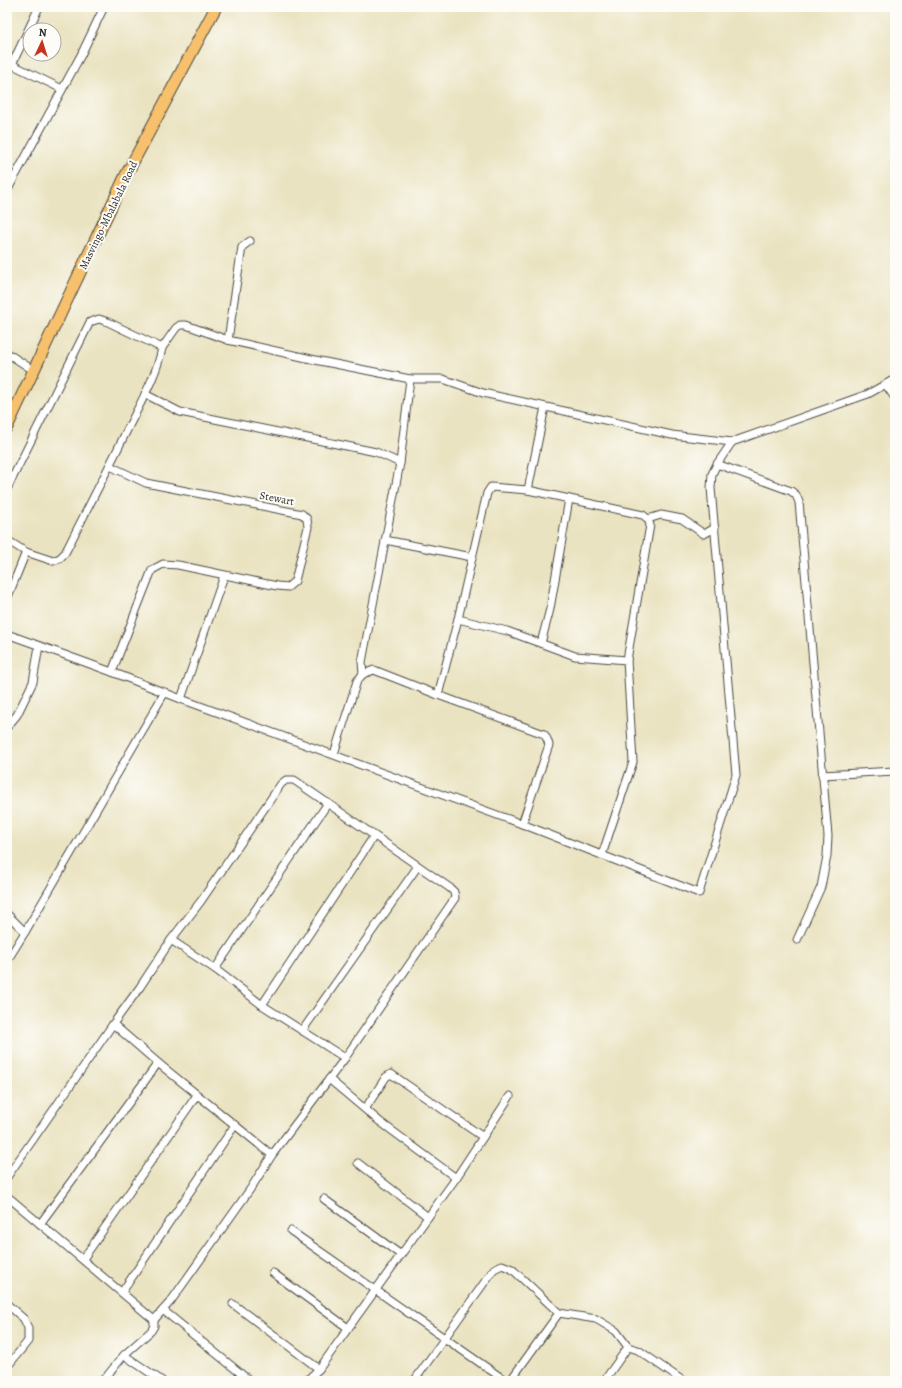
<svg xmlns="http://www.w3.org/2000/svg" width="902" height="1388" font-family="Alegreya,serif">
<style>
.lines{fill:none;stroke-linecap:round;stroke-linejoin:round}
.minor-casing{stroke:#484742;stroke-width:9}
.highway-casing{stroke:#484742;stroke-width:13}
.minor{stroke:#fff;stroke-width:7}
.highway{stroke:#f7c06c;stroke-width:11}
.labels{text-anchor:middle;stroke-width:4;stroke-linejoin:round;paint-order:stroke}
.street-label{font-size:11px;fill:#2b2b2b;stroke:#fdfcf7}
</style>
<rect width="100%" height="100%" fill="#fdfcf7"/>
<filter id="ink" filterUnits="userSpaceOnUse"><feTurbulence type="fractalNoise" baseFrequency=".025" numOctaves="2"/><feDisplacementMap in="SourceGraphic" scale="8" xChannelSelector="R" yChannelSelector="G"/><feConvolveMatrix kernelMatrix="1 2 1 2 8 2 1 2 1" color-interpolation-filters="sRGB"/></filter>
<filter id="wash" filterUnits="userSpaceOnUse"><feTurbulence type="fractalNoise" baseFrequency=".012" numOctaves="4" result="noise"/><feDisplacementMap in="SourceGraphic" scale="16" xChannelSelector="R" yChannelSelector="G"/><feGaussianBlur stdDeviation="0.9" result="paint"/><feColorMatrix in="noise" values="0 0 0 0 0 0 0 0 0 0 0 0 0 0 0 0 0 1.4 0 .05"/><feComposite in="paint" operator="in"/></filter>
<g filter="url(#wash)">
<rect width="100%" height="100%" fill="#eae3c1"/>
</g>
<g filter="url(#ink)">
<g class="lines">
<g class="minor-casing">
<g id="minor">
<polyline points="13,65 62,89"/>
<polyline points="7,75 39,7"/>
<polyline points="7,191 81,55 104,7"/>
<polyline points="228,340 242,247 250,241"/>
<polyline points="162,348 176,328 180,325 186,325 228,340 320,361 410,379 443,379 483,393 672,435 732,442"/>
<polyline points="7,353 33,370"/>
<polyline points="886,385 895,398"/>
<polyline points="145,394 180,412 376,452 400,463"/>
<polyline points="717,464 791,491 796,495 799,502 828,836 827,856 821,887 797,940"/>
<polyline points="110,466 146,483 302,514 307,519 308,527 295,581 288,587 277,586 178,565 163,564 152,570 112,672"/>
<path d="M7 489 90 322 99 319 108 322 162 348C157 374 142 400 130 424 109 467 87 510 65 553L60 558 53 561 26 552 7 540"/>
<polyline points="528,490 545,407"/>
<polyline points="648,519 661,515 682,519 704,534 715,528"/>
<polyline points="385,540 472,557"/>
<polyline points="7,599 26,552"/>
<polyline points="458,619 507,631 575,656 627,660 633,762 602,855"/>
<polyline points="7,634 112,672 181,699 522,824 699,893 736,775 711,488 712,474 717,464 732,442 868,394 895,379"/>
<polyline points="541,643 550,609 569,499"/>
<polyline points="363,674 362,662 400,463 410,379"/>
<polyline points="438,695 458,619 487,493 491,487 528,490 643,515 648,519 650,525 627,660"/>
<polyline points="181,699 224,576"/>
<polyline points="7,727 17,715 33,682 39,646"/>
<polyline points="334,754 357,681 363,674 374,670 438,695 544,734 547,739 549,745 522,824"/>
<polyline points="822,775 895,771"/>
<polyline points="7,914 25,932"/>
<polyline points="171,940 215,969 262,1005 345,1058"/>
<polyline points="7,961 25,932 165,692"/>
<polyline points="215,969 328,803"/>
<polyline points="262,1005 374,836"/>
<polyline points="113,1024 158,1063 272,1155"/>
<polyline points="302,1031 418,866"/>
<polyline points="329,1079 379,1121 456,1178"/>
<polyline points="365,1109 386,1077 391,1074 483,1137"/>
<polyline points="358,1163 428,1217"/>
<polyline points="7,1177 113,1024 140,987 171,940 201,901 281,784 286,780 294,780 450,888 454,892 455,898 345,1058 272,1155 251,1188 171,1301 154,1320"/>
<polyline points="7,1196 154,1320 154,1326 151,1331 124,1355 103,1381"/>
<polyline points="324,1199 401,1255"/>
<polyline points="40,1224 158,1063"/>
<polyline points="291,1231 506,1381"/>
<polyline points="83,1259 197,1095"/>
<polyline points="273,1273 348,1328"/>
<polyline points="122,1292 235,1125"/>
<polyline points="7,1304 24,1319 28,1328 28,1341 7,1367"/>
<polyline points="233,1304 319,1369"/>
<polyline points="163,1310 250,1381"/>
<polyline points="124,1355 162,1381"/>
<polyline points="306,1381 319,1369 456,1178 510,1096"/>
<polyline points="414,1381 494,1269 502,1265 512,1269 559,1313 596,1319 616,1331 628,1347 638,1350 683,1381"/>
<polyline points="510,1381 559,1313"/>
<polyline points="604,1381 628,1347"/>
</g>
</g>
<g class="highway-casing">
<polyline id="highway" points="7,427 126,175 216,7"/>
</g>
<use href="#minor" class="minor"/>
<use href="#highway" class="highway"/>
</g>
</g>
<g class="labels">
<g class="street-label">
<text transform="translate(108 215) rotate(-64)" y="4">Masvingo-Mbalabala Road</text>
<text transform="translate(277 498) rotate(11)" y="4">Stewart</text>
</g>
</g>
<rect width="902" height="1388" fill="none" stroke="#fdfcf7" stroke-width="24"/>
<g transform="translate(42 42) rotate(4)"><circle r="19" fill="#fdfcf7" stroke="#a9a8a5"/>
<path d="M0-3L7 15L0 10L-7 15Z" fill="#c8321e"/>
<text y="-6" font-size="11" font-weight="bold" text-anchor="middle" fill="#2b2b2b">N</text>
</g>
</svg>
